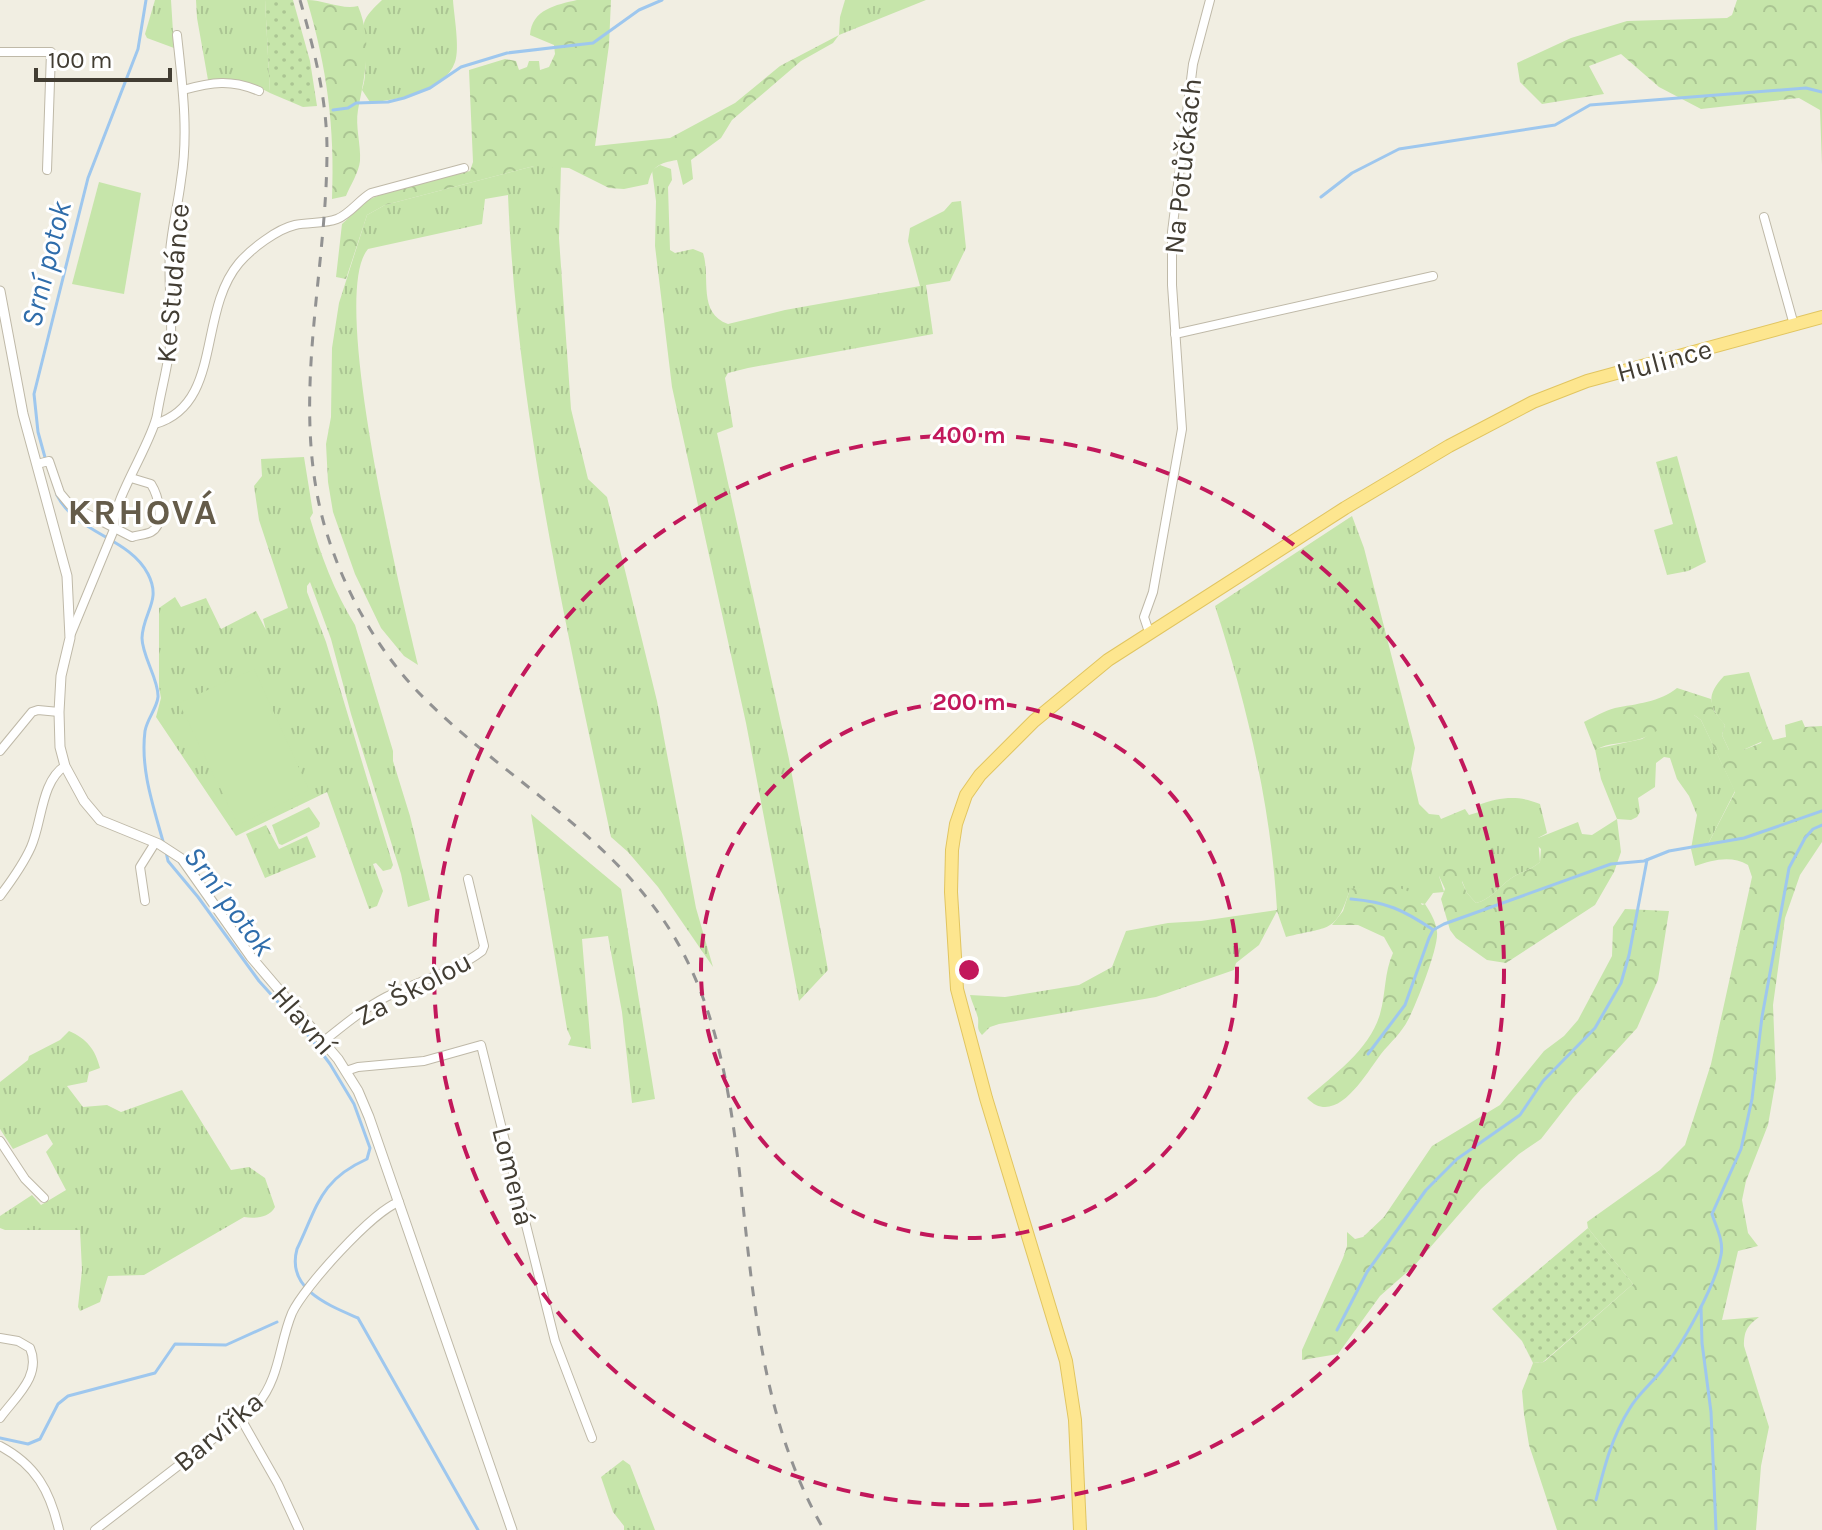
<svg xmlns="http://www.w3.org/2000/svg" width="1822" height="1530" font-family="Karla,sans-serif">
<style>
.grass{fill:url(#grass-tufts)}
.forest{fill:url(#forest-crowns)}
.garden{fill:url(#garden-dots)}
.pitch{fill:#c6e5aa}
.lines{fill:none;stroke-linecap:round;stroke-linejoin:round}
.stream{stroke:#9ec7ee;stroke-width:3}
.minor-casing{stroke:#bfb9a8;stroke-width:10}
.tertiary-casing{stroke:#bfb9a8;stroke-width:11}
.primary-casing{stroke:#e1c560;stroke-width:14}
.minor{stroke:#fff;stroke-width:8}
.tertiary{stroke:#fff;stroke-width:9}
.primary{stroke:#fde68f;stroke-width:12}
.rail{stroke:#929292;stroke-width:3;stroke-dasharray:10 10;stroke-linecap:butt}
.ring{fill:none;stroke:#c2185b;stroke-width:4;stroke-dasharray:14 10}
.labels{text-anchor:middle;stroke-width:6;stroke-linejoin:round;paint-order:stroke}
.street-label{font-size:28px;fill:#423d33;stroke:#fff}
.water-label{font-size:30px;font-style:italic;fill:#2f6dab;stroke:#fff}
.district-label{font-size:36px;font-weight:bold;letter-spacing:2px;fill:#655c4a;stroke:#fff}
.centre{fill:#c2185b;stroke:#fff;stroke-width:4}
.ring-label{font-size:24px;text-anchor:middle;font-weight:bold;fill:#c2185b;stroke:#fff;stroke-width:6;stroke-linejoin:round;paint-order:stroke}
</style>
<defs>
<pattern id="grass-tufts" width="24" height="20" patternUnits="userSpaceOnUse" patternTransform="scale(2)"><rect width="24" height="20" fill="#c6e5aa"/><path d="M3 7l-1-3M5 7V3M7 7l1-3M15 17l-1-3M17 17v-4M19 17l1-3" fill="none" stroke="#abc593"/></pattern>
<pattern id="forest-crowns" width="20" height="18" patternUnits="userSpaceOnUse" patternTransform="scale(2)"><rect width="20" height="18" fill="#c6e5aa"/><path d="M2 6a3 3 0 1 1 6 0M12 15a3 3 0 1 1 6 0" fill="none" stroke="#abc593"/></pattern>
<pattern id="garden-dots" width="8" height="8" patternUnits="userSpaceOnUse" patternTransform="scale(2)"><rect width="8" height="8" fill="#c6e5aa"/><path d="M2 2h.1M6 6h.1" fill="none" stroke="#abc593" stroke-width="1.8" stroke-linecap="round"/></pattern>
</defs>
<rect width="100%" height="100%" fill="#f1eee2"/>
<g class="grass">
<polygon points="155,0 171,0 174,48 147,38 145,34"/>
<path d="M196 0H265L270 93C248 82 232 76 208 80L197 18Z"/>
<path d="M382 0H453C454 16 460 48 455 62 446 90 397 101 370 102L362 90C371 65 359 34 365 20 369 12 376 6 382 0Z"/>
<polygon points="845,0 926,0 839,35 840,17"/>
<path d="M660 165 671 169 672 180 668 187 670 250 675 253 693 249 703 253C711 277 697 313 728 324L785 310 920 286 908 241 910 228 944 211 952 202 961 201 966 248 950 281 926 285 933 334 748 368 728 373 725 378 733 427 717 433 789 759 828 970 799 1001 746 723 672 387 655 246 656 201 652 170Z"/>
<path d="M534 166H561L559 238 571 409 588 479 607 497 657 701 696 908 713 967 658 887 628 852 611 837C566 625 517 413 508 195L485 199 482 224 368 249C328 295 402 598 418 665L404 656 381 628 355 574 333 512 328 482 326 444 331 417 332 348 339 303 367 215 385 205Z"/>
<polygon points="1677,456 1706,562 1688,571 1667,575 1654,530 1673,524 1656,462"/>
<path d="M304 457 313 513 310 518C321 556 334 591 355 625L393 751V761L410 816 430 900 408 907 401 874 351 714 331 639 310 582 307 586V592L326 642 393 865 391 869 383 871 376 863 373 864 383 891 377 906 369 909 327 792 236 836 156 717 161 698 159 687V608L175 597 181 607 206 598 221 629 256 611 266 630 263 619 288 608 259 520 254 486 262 476 261 459Z"/>
<path d="M1352 516 1364 548 1415 748 1411 769 1419 804 1429 814 1439 815 1441 819 1465 809 1469 815 1479 812 1478 805C1501 797 1518 795 1540 804L1547 833 1538 838 1540 862C1531 870 1520 872 1510 879 1499 887 1490 900 1476 903L1467 893 1462 881 1439 876 1444 892 1433 893 1425 904 1350 889C1336 934 1329 926 1286 937L1277 911 1259 945 1236 963 1234 970 1156 997 999 1024 990 1027 982 1035C976 1028 979 1026 978 1018 976 1010 972 1003 970 995L1005 997 1079 985 1112 967 1126 931 1168 923 1201 921 1277 910C1271 806 1247 705 1215 606Z"/>
<path d="M1749 672 1767 726 1763 741 1743 750H1729L1722 735 1725 725C1708 706 1706 695 1724 676Z"/>
<polygon points="1683,715 1694,715 1701,720 1735,791 1708,844 1691,849 1697,815 1689,796 1677,779 1670,758 1664,757 1656,763 1655,787 1638,798 1640,812 1637,817 1631,820 1617,819 1601,779 1595,749 1642,739 1666,723"/>
<polygon points="531,814 621,889 655,1099 632,1103 622,1012 608,936 582,939 591,1049 568,1045 571,1038 567,1029"/>
<polygon points="266,825 279,849 307,836 316,857 265,878 246,834"/>
<path d="M69 1031C87 1039 95 1049 100 1068L89 1072 87 1082 67 1086 83 1107 107 1105 121 1112 182 1090 231 1170 249 1167 265 1178 275 1207C269 1218 254 1219 244 1217L144 1275 108 1276 100 1302 80 1311 78 1307 82 1270 80 1230H5L0 1228V1216L32 1195 41 1205 66 1190 46 1152 53 1144 47 1134 13 1149 0 1129V1082L28 1060 29 1056 60 1040Z"/>
<polygon points="623,1460 630,1465 655,1530 624,1530 624,1526 613,1512 601,1477"/>
</g>
<g class="forest">
<path d="M307 0C324 0 342 10 358 6 373 43 365 74 358 110 355 126 361 145 360 161 359 172 350 186 346 196L332 199C335 127 327 68 307 0Z"/>
<path d="M577 0H611L609 45 595 146 670 138 735 103 780 66 839 35 833 43 801 61 780 79 732 120 721 138 691 160 693 179 683 185 677 160C659 163 652 166 648 184L624 189 609 188 569 168 534 166 385 205 367 215 346 279 336 277 342 224 368 200 387 192 470 171 473 162 469 70 505 59 516 61 519 70 527 67 529 61H539L540 70 549 67 555 54 554 45 530 35C532 9 556 5 577 0Z"/>
<polygon points="1737,0 1822,0 1822,165 1820,110 1799,98 1701,109 1659,87 1621,54 1589,66 1604,94 1542,104 1520,82 1517,63 1571,38 1627,21 1727,18 1732,15"/>
<path d="M1677 688 1711 699 1714 711 1725 725 1722 735 1729 750H1743L1761 743 1767 726 1773 740 1786 737 1785 725 1802 720 1805 727 1822 726V842L1800 875 1785 918 1773 1005 1776 1079 1768 1125 1746 1181 1742 1200 1748 1233 1758 1246 1738 1251 1722 1320 1759 1317C1747 1326 1744 1331 1744 1346L1769 1427 1761 1466 1756 1530H1557L1529 1445 1524 1414 1522 1391 1533 1363 1544 1362 1633 1284 1588 1228 1587 1222 1660 1170 1685 1145 1711 1064 1752 877 1748 865C1731 855 1713 860 1695 866L1691 849 1708 844 1735 792 1701 720 1694 715C1671 716 1660 733 1640 739 1625 744 1609 742 1595 750L1584 722C1594 717 1604 711 1615 708 1636 704 1660 702 1677 688Z"/>
<path d="M1617 819 1621 852 1614 872 1595 905 1506 963 1487 960 1456 938 1450 930 1441 899 1445 889 1439 876 1438 867 1448 858H1456L1466 872 1462 882 1467 893 1476 903C1490 900 1499 887 1510 879 1520 872 1531 870 1540 862L1541 849 1536 844 1538 838 1578 822 1582 834 1592 835Z"/>
<path d="M1376 884C1394 886 1413 888 1422 905L1425 904C1431 913 1436 922 1437 932 1439 947 1416 1005 1408 1020 1402 1032 1390 1043 1381 1054 1367 1072 1336 1129 1307 1098 1334 1075 1370 1049 1380 1014 1386 993 1384 973 1393 953L1384 937 1358 925H1332L1343 911 1350 889Z"/>
<polygon points="1625,909 1669,911 1658,980 1637,1028 1573,1098 1541,1139 1519,1154 1481,1189 1414,1266 1380,1296 1338,1354 1302,1360 1302,1350 1343,1258 1347,1246 1347,1232 1355,1239 1363,1237 1384,1217 1432,1146 1500,1105 1544,1051 1564,1036 1578,1020 1612,956 1613,927"/>
</g>
<g class="garden">
<polygon points="265,0 293,0 310,61 317,106 303,107 270,93"/>
<polygon points="1588,1228 1633,1284 1543,1362 1533,1363 1522,1341 1492,1309"/>
</g>
<g class="pitch">
<polygon points="99,182 141,193 124,294 72,284"/>
<polygon points="254,669 309,790 238,825 179,703"/>
<polygon points="309,807 320,823 319,827 282,845 279,844 272,825"/>
</g>
<g class="lines">
<g class="stream">
<polyline points="333,110 348,108 356,103 388,102 404,98 430,88 461,67 507,53 593,43 639,10 662,0"/>
<polyline points="1321,197 1352,173 1399,149 1555,125 1590,105 1806,88 1822,92"/>
<polyline points="46,461 38,432 34,394 88,178 138,49 146,0"/>
<path d="M57 495C76 534 129 537 148 574 162 601 143 612 142 638 142 656 159 680 158 697 157 708 147 719 145 731 140 770 154 808 164 845"/>
<path d="M166 852 168 861 198 897 259 981 313 1041 330 1064 354 1104 370 1148 367 1159C320 1180 318 1205 297 1249 286 1289 328 1305 358 1318L478 1530"/>
<path d="M1351 899C1387 902 1403 910 1432 929"/>
<polyline points="1368,1054 1405,1005 1429,938 1433,930 1444,924 1611,864 1644,861 1669,851 1744,838 1822,811"/>
<polyline points="1701,1307 1702,1343 1711,1412 1716,1530"/>
<polyline points="1337,1330 1367,1272 1426,1190 1457,1159 1520,1115 1543,1081 1595,1028 1621,983 1629,955 1647,860"/>
<polyline points="0,1438 28,1444 40,1439 58,1404 68,1396 155,1373 175,1344 226,1345 277,1322"/>
<path d="M1596 1500C1604 1468 1612 1436 1630 1408 1638 1394 1652 1383 1662 1370 1681 1347 1716 1285 1721 1255 1724 1241 1716 1227 1712 1214L1741 1149 1752 1099 1762 1017 1789 868 1805 838 1813 829 1822 825"/>
</g>
<g class="minor-casing">
<g id="minor">
<polyline points="0,52 51,52 47,170"/>
<path d="M183 90C212 82 231 79 259 91"/>
<polyline points="1764,217 1794,325"/>
<polyline points="1175,334 1433,276"/>
<path d="M155 424C223 404 197 313 239 263 251 249 277 229 295 225 308 222 324 224 337 219 350 214 359 200 371 193L464 168"/>
<path d="M37 464 49 461 60 493 70 505 132 537C137 535 145 535 151 532 166 524 158 495 151 484L131 478"/>
<polyline points="1149,632 1144,617 1153,592 1182,429 1172,285 1172,232 1193,64 1210,0"/>
<path d="M70 636 115 527C109 506 152 443 157 415 161 389 169 364 171 337 172 309 168 280 170 252 172 227 178 205 181 180 189 132 182 82 177 35"/>
<polyline points="0,751 32,712 38,710 59,712"/>
<path d="M0 896C12 880 23 865 31 847 42 823 41 781 65 766"/>
<polyline points="145,901 140,867 155,843"/>
<path d="M324 1041C344 1025 363 1009 386 997 418 981 453 973 482 951L484 946 468 879"/>
<polyline points="346,1071 358,1067 424,1061 481,1045 555,1341 592,1438"/>
<polyline points="0,1141 25,1179 44,1198"/>
<path d="M0 1338 18 1341 30 1348C42 1376 15 1397 0 1418"/>
<polyline points="241,1419 278,1484 299,1530"/>
<path d="M0 1446C36 1465 50 1491 59 1530"/>
<path d="M95 1530 257 1405C280 1378 279 1344 292 1313 304 1287 373 1211 399 1202"/>
</g>
</g>
<g class="tertiary-casing">
<polyline id="tertiary" points="0,291 23,414 67,576 70,638 61,676 59,712 60,747 65,766 84,801 100,820 159,844 182,859 251,957 338,1059 358,1091 369,1117 512,1530"/>
</g>
<g class="primary-casing">
<polyline id="primary" points="1080,1530 1075,1420 1066,1361 986,1098 957,989 951,892 952,850 956,824 966,795 980,775 1034,721 1108,660 1345,508 1449,446 1533,402 1587,381 1822,317"/>
</g>
<use href="#minor" class="minor"/>
<use href="#tertiary" class="tertiary"/>
<use href="#primary" class="primary"/>
<path class="rail" d="M300 0C314 49 327 99 327 150 327 274 290 401 324 524 342 586 374 646 419 693 504 780 620 838 680 947 718 1017 729 1090 739 1168 753 1292 760 1419 824 1530"/>
</g>
<g class="ring">
<circle cx="969" cy="970" r="268"/>
<circle cx="969" cy="970" r="535"/>
</g>
<g class="labels">
<g class="street-label">
<text transform="translate(1182 166) rotate(-84)" y="10">Na Potůčkách</text>
<text transform="translate(172 283) rotate(-85)" y="10">Ke Studánce</text>
<text transform="translate(1664 360) rotate(-15)" y="10">Hulince</text>
<text transform="translate(413 988) rotate(-28)" y="10">Za Školou</text>
<text transform="translate(304 1020) rotate(49)" y="10">Hlavní</text>
<text transform="translate(514 1176) rotate(76)" y="10">Lomená</text>
<text transform="translate(218 1431) rotate(-40)" y="10">Barvířka</text>
</g>
<g class="water-label">
<text transform="translate(46 264) rotate(-76)" y="10">Srní potok</text>
<text transform="translate(229 901) rotate(53)" y="10">Srní potok</text>
</g>
<g class="district-label">
<text x="143" y="524">KRHOVÁ</text>
</g>
</g>
<circle cx="969" cy="970" r="12" class="centre"/>
<g class="ring-label">
<text x="969" y="443">400 m</text>
<text x="969" y="710">200 m</text>
</g>
<path d="M36 68v12h134v-12" fill="none" stroke="#423d33" stroke-width="4"/>
<text x="48" y="68" font-size="24" fill="#423d33" stroke="#ffffff" stroke-width="6" paint-order="stroke">100 m</text>
</svg>
